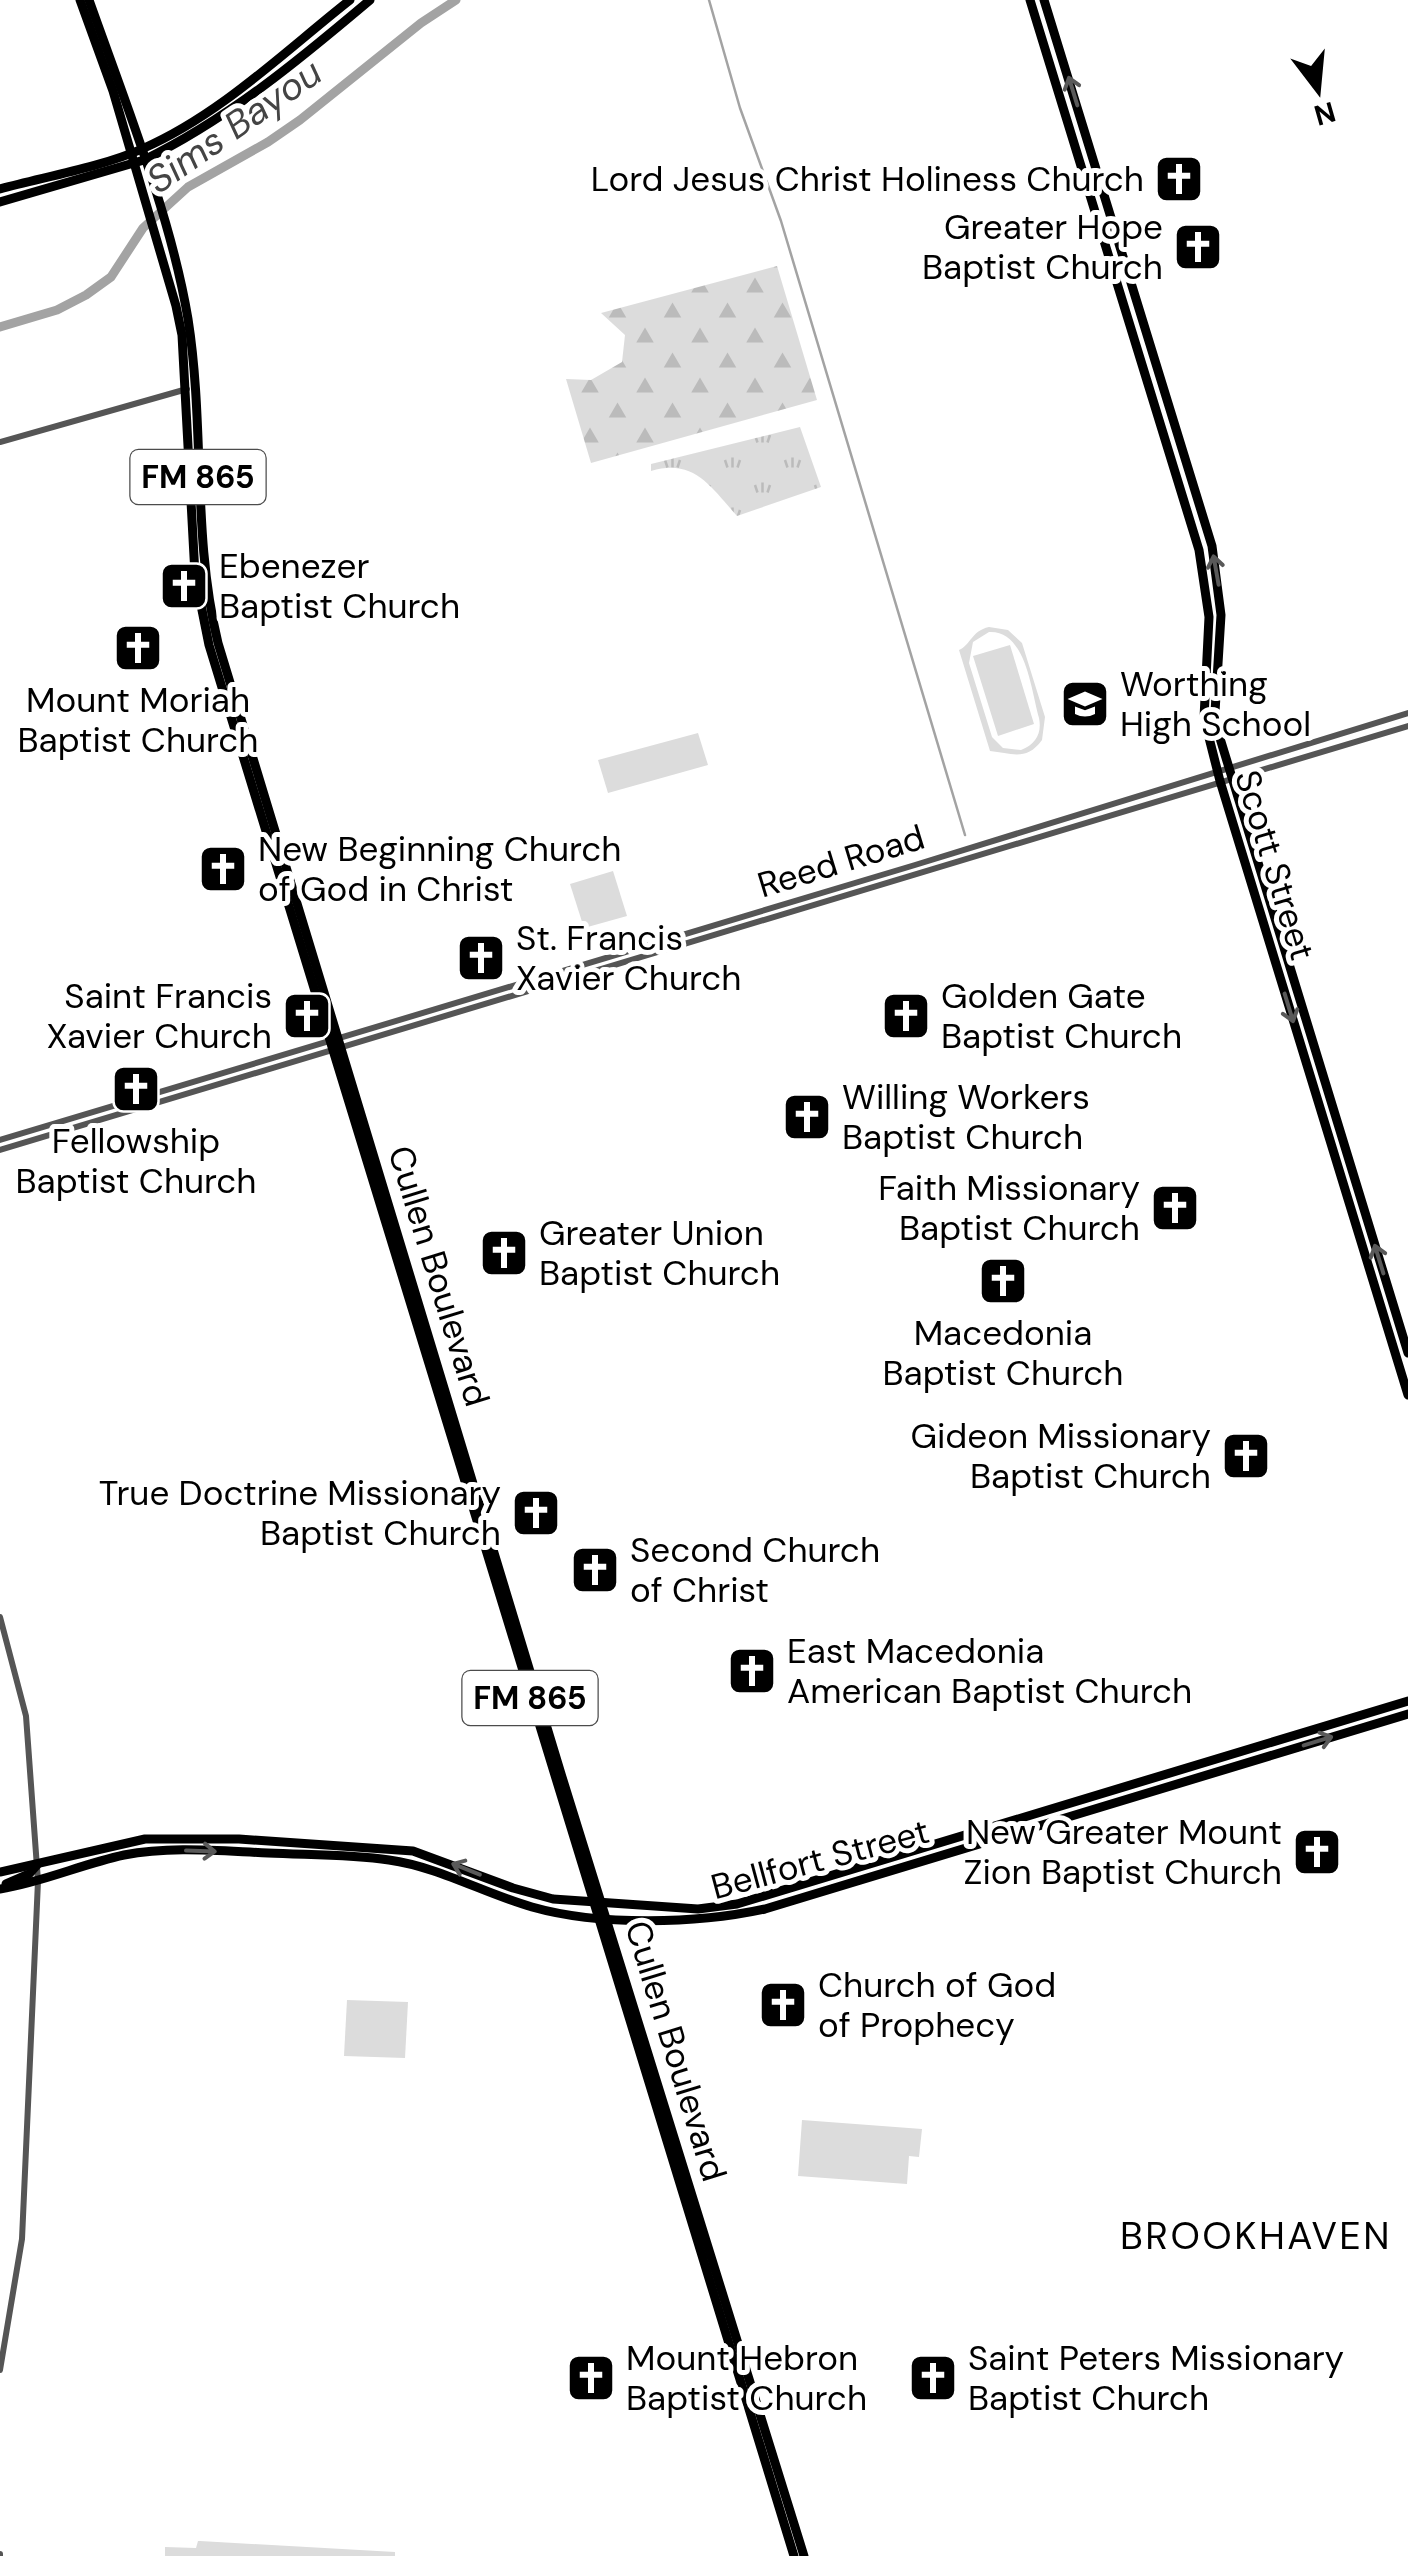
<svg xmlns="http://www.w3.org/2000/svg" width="1408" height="2556" font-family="'DM Sans',sans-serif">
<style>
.grass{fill:url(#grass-tufts)}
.forest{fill:url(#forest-firs)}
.green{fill:#dcdcdc;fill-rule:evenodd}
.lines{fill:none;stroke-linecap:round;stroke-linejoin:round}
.stream{stroke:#a3a3a3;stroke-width:2.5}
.river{stroke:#a3a3a3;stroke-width:9}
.minor{stroke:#555;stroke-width:6}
.major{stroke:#000;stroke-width:9}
.oneway{stroke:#595959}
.labels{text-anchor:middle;stroke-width:10;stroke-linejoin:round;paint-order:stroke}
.shield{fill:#fff;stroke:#4c4c4c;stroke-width:2.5}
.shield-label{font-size:32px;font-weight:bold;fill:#000}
.poi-label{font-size:35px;fill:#000;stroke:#fff;text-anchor:start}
.street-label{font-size:35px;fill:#000;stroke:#fff}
.water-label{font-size:38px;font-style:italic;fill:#444;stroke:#fff}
.neighbourhood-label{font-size:38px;letter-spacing:2.5px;fill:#000;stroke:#fff}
</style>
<defs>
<pattern id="grass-tufts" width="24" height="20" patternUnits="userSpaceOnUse" patternTransform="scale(2.5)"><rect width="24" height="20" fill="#dcdcdc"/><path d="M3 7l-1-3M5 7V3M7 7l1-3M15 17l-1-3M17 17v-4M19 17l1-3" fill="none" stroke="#bbb"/></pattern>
<pattern id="forest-firs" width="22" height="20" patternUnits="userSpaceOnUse" patternTransform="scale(2.5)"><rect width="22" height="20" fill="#dcdcdc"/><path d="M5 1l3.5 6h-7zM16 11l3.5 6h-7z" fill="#bbb"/></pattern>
</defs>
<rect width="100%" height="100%" fill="#fff"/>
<path class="grass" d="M800 427 821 487 737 516C711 487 694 458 651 471V464Z"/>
<polygon class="forest" points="777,266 817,400 591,463 566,379 591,380 622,362 625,335 601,313"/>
<g class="green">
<path d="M989 627 1008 630 1022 643 1045 717 1042 740C1026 762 1011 753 990 751L959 650C971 645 971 631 989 627ZM989 632C1026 630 1031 690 1039 718 1042 733 1036 744 1021 750L1003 748 992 737 969 663 973 642Z"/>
<polygon points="1010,645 1034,724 998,736 973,656"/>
<polygon points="698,733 708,765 608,793 598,760"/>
<polygon points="613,871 627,916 584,928 570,884"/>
<polygon points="347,2000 408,2002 405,2058 344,2056"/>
<polygon points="802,2120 922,2129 919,2157 909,2156 907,2184 798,2176"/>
<polygon points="198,2541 200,2541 395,2552 395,2556 165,2556 165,2547 196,2548"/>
</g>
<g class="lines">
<polyline class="stream" points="709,0 740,108 781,221 965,835"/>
<polyline class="river" points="0,327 57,310 86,295 111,277 143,228 188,187 268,142 300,120 421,23 456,0"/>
<g class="minor">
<polyline points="0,442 187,389"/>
<polyline points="0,1140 915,865 1408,713"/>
<polyline points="0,1150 1408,726"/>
<polyline points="0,1617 26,1716 38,1881 22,2239 0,2370"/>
<polyline points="0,2554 0,2556"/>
</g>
<g class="major">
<polyline points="80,0 113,91 176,306 182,335 195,575 209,645 794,2556"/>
<path d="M89 0C124 99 171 216 188 319 205 427 192 537 218 643L562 1777 804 2556"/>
<polyline points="1030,0 1199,550 1209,617 1204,718 1220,781 1408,1395"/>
<polyline points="1044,0 1212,546 1221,615 1215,712 1219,735 1408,1353"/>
<path d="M0 189C44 177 101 167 142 149 220 115 284 52 350 0"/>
<path d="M0 202 144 160C228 119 299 60 370 0"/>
<polyline points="0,1872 145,1839 239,1839 413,1851 513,1888 553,1899 698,1909 737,1904 1408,1701"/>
<polyline points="6,1884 29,1874 37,1865"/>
<path d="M0 1889C43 1882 82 1864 124 1855 171 1846 220 1851 268 1853 308 1855 349 1854 389 1860 439 1867 483 1893 532 1907 599 1926 697 1924 765 1909L1408 1714"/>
</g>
</g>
<defs><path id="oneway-shaft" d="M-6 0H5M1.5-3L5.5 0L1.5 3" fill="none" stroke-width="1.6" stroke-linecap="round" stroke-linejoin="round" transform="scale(2.5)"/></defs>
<g class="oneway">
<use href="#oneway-shaft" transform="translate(1073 91) rotate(-107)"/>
<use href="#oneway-shaft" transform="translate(1216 570) rotate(-100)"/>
<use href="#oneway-shaft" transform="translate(1289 1008) rotate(73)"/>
<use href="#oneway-shaft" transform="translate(1379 1259) rotate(-107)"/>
<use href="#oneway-shaft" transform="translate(1318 1741) rotate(-17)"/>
<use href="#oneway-shaft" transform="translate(201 1851) rotate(2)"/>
<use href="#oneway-shaft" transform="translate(466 1869) rotate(-158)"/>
</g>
<defs>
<g id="church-square" transform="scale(2.5)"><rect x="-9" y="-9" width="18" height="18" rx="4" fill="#000" stroke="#fff"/><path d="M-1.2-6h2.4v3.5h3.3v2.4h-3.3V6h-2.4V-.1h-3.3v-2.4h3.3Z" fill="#fff"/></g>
<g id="school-square" transform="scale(2.5)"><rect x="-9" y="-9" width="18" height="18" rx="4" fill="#000" stroke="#fff"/><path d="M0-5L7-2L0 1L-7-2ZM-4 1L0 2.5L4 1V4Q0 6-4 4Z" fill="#fff"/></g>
</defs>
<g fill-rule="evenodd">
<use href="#church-square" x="1179" y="179"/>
<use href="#church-square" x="1198" y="247"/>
<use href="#church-square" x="184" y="586"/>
<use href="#church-square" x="138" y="648"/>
<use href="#school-square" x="1085" y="704"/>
<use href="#church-square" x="223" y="869"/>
<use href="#church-square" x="481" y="958"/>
<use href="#church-square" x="307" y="1016"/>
<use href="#church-square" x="906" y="1016"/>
<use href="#church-square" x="136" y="1089"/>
<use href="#church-square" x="807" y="1117"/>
<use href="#church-square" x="1175" y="1208"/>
<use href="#church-square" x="504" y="1253"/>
<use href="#church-square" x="1003" y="1281"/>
<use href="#church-square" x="1246" y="1456"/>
<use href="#church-square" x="536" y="1513"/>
<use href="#church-square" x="595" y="1570"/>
<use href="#church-square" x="752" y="1671"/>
<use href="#church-square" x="1317" y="1852"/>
<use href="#church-square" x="783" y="2005"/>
<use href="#church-square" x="591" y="2378"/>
<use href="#church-square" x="933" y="2378"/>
</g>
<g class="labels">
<g class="shield">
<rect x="130.5" y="450" width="135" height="54" rx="8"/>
<rect x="462.5" y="1671" width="135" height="54" rx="8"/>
</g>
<g class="shield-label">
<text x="198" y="488">FM 865</text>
<text x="530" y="1709">FM 865</text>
</g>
<g class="poi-label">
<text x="1144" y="191" text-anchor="end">Lord Jesus Christ Holiness Church</text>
<text x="1163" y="239" text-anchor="end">Greater Hope<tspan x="1163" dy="40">Baptist Church</tspan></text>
<text x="219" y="578">Ebenezer<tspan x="219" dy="40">Baptist Church</tspan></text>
<text x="1120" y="696">Worthing<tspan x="1120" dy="40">High School</tspan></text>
<text x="138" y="712" text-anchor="middle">Mount Moriah<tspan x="138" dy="40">Baptist Church</tspan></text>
<text x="258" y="861">New Beginning Church<tspan x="258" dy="40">of God in Christ</tspan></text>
<text x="516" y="950">St. Francis<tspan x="516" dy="40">Xavier Church</tspan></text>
<text x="272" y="1008" text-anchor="end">Saint Francis<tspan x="272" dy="40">Xavier Church</tspan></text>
<text x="941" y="1008">Golden Gate<tspan x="941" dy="40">Baptist Church</tspan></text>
<text x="842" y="1109">Willing Workers<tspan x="842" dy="40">Baptist Church</tspan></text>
<text x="136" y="1153" text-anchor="middle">Fellowship<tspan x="136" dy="40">Baptist Church</tspan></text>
<text x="1140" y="1200" text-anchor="end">Faith Missionary<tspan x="1140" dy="40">Baptist Church</tspan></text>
<text x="539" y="1245">Greater Union<tspan x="539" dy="40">Baptist Church</tspan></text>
<text x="1003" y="1345" text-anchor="middle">Macedonia<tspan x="1003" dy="40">Baptist Church</tspan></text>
<text x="1211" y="1448" text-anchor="end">Gideon Missionary<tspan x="1211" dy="40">Baptist Church</tspan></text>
<text x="501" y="1505" text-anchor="end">True Doctrine Missionary<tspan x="501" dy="40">Baptist Church</tspan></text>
<text x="630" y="1562">Second Church<tspan x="630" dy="40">of Christ</tspan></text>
<text x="787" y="1663">East Macedonia<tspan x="787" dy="40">American Baptist Church</tspan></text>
<text x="1282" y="1844" text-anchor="end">New Greater Mount<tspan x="1282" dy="40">Zion Baptist Church</tspan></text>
<text x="818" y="1997">Church of God<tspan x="818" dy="40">of Prophecy</tspan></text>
<text x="626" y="2370">Mount Hebron<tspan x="626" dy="40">Baptist Church</tspan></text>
<text x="968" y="2370">Saint Peters Missionary<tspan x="968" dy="40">Baptist Church</tspan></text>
</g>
<g class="street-label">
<text transform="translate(841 861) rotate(-17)" y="12">Reed Road</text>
<text transform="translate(1275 865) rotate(73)" y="12">Scott Street</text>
<text transform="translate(439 1276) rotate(73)" y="12">Cullen Boulevard</text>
<text transform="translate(820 1859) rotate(-15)" y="12">Bellfort Street</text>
<text transform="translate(676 2051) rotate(73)" y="12">Cullen Boulevard</text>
</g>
<g class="water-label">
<text transform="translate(234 126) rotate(-35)" y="13">Sims Bayou</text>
</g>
<g class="neighbourhood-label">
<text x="1256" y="2249">BROOKHAVEN</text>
</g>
</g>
<g transform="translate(1318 90) rotate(164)" stroke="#ffffff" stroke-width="8" paint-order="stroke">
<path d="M0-8L18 38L0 25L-18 38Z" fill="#000000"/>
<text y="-15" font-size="28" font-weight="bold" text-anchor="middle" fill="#000000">N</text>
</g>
</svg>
